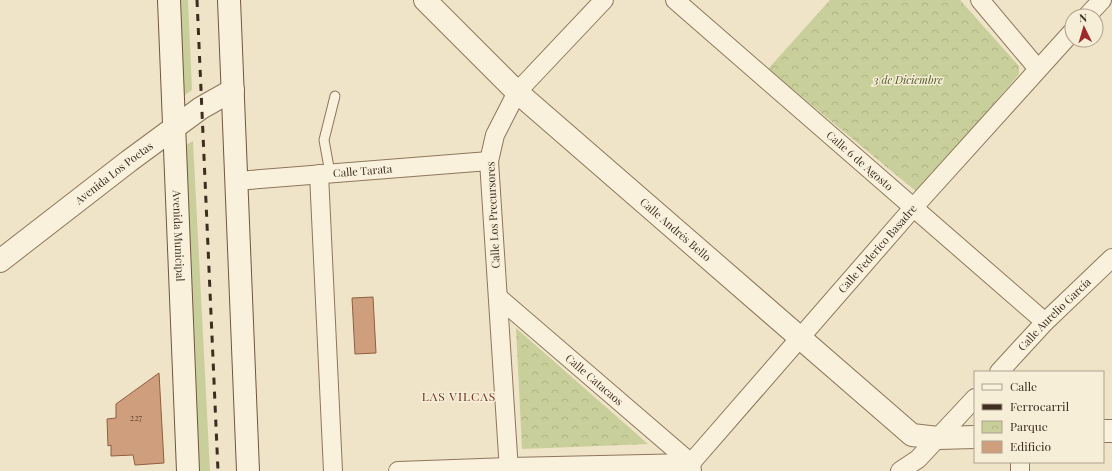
<svg xmlns="http://www.w3.org/2000/svg" width="1112" height="471" font-family="'Playfair Display',serif">
<style>
.green{fill:#c9cf9b}
.park{fill:url(#park-crowns)}
.building{fill:#cf9f7d;stroke:#8d5f41}
.lines{fill:none;stroke-linecap:round;stroke-linejoin:round}
.service-casing{stroke:#8d765c;stroke-width:11}
.minor-casing{stroke:#8d765c;stroke-width:20}
.tertiary-casing{stroke:#8d765c;stroke-width:24}
.secondary-casing{stroke:#6f573f;stroke-width:24}
.service{stroke:#faf1dc;stroke-width:9}
.minor{stroke:#faf1dc;stroke-width:18}
.tertiary{stroke:#faf1dc;stroke-width:22}
.secondary{stroke:#faf1dc;stroke-width:22}
.rail{stroke:#3d2e20;stroke-width:3;stroke-dasharray:7 7;stroke-linecap:butt}
.labels{text-anchor:middle;stroke-width:3;stroke-linejoin:round;paint-order:stroke}
.number-label{font-size:9px;fill:#624a37}
.park-label{font-size:11px;font-style:italic;fill:#4d5a26;stroke:#f7eed8}
.street-label{font-size:11px;fill:#3d2e20;stroke:#f7eed8}
.neighbourhood-label{font-size:12px;letter-spacing:1px;fill:#6b2e1e;stroke:#f7eed8}
</style>
<defs>
<pattern id="park-crowns" width="20" height="18" patternUnits="userSpaceOnUse"><rect width="20" height="18" fill="#c9cf9b"/><path d="M2 6a3 3 0 1 1 6 0M12 15a3 3 0 1 1 6 0" fill="none" stroke="#aeb285"/></pattern>
</defs>
<rect width="100%" height="100%" fill="#f0e4c8"/>
<g class="green">
<polygon points="179,0 188,0 192,90 182,97"/>
<polygon points="193,141 210,471 199,471 186,145"/>
</g>
<g class="park">
<polygon points="830,0 960,0 1019,66 1019,74 918,193 768,69"/>
<polygon points="516,328 648,444 522,449"/>
</g>
<g class="building">
<polygon points="373,297 376,353 355,354 352,298"/>
<polygon points="159,373 164,463 135,465 133,455 111,456 111,445 108,446 107,419 116,418 116,404"/>
</g>
<g class="lines">
<g class="service-casing">
<polyline id="service" points="330,173 324,140 335,96"/>
</g>
<g class="minor-casing">
<g id="minor">
<path id="s1" d="M675 0 1045 322"/>
<polyline points="980,0 1038,69"/>
<polyline points="1087,16 1102,0"/>
<polyline points="319,174 333,471"/>
<path id="s2" d="M236 181 489 161"/>
<path id="s3" d="M498 297 691 463"/>
<path id="s4" d="M999 372 1045 322 1112 258"/>
<polyline points="1020,462 1020,471"/>
<polyline points="398,471 509,467 691,463"/>
<polyline points="509,471 489,161 495,135 517,92 604,0"/>
<path id="s5" d="M692 471 691 463 913 208 1072 32"/>
<polyline points="900,471 918,459 975,398"/>
</g>
</g>
<g class="tertiary-casing">
<g id="tertiary">
<path id="s6" d="M425 0 517 92 912 435 938 438 975 437"/>
<path id="s7" d="M0 261 129 161 201 108 233 90"/>
<polyline points="1103,431 1112,431"/>
</g>
</g>
<g class="secondary-casing">
<g id="secondary">
<path id="s8" d="M169 0 188 471"/>
<polyline points="229,0 248,471"/>
</g>
</g>
<use href="#service" class="service"/>
<use href="#minor" class="minor"/>
<use href="#tertiary" class="tertiary"/>
<use href="#secondary" class="secondary"/>
<polyline class="rail" points="197,0 218,471"/>
</g>
<g class="labels">
<g class="number-label">
<text x="136" y="421">227</text>
</g>
<g class="park-label">
<text x="908" y="84">3 de Diciembre</text>
</g>
<g class="street-label">
<text dy="4" stroke="none"><textPath href="#s1" startOffset="245">Calle 6 de Agosto</textPath></text>
<text dy="4" stroke="none"><textPath href="#s2" startOffset="127">Calle Tarata</textPath></text>
<text dy="4" stroke="none"><textPath href="#s7" startOffset="144">Avenida Los Poetas</textPath></text>
<text transform="translate(493 215) rotate(-93)" y="4">Calle Los Precursores</text>
<text dy="4" stroke="none"><textPath href="#s6" startOffset="340">Calle Andrés Bello</textPath></text>
<text dy="4" stroke="none"><textPath href="#s8" startOffset="236">Avenida Municipal</textPath></text>
<text dy="4" stroke="none"><textPath href="#s5" startOffset="292">Calle Federico Basadre</textPath></text>
<text dy="4" stroke="none"><textPath href="#s4" startOffset="80">Calle Aurelio García</textPath></text>
<text dy="4" stroke="none"><textPath href="#s3" startOffset="127">Calle Catacaos</textPath></text>
</g>
<g class="neighbourhood-label">
<text x="459" y="401">LAS VILCAS</text>
</g>
</g>
<rect x="974" y="371" width="130" height="92" fill="#f7eed8" stroke="#ada18e"/>
<rect x="982" y="384" width="20" height="6" fill="#faf1dc" stroke="#ada18e"/>
<text x="1010" y="391" font-size="12" fill="#3d2e20">Calle</text>
<rect x="982" y="404" width="20" height="6" fill="#3d2e20" stroke="#ada18e"/>
<text x="1010" y="411" font-size="12" fill="#3d2e20">Ferrocarril</text>
<rect x="982" y="421" width="20" height="12" fill="url(#park-crowns)" stroke="#ada18e"/>
<text x="1010" y="431" font-size="12" fill="#3d2e20">Parque</text>
<rect x="982" y="441" width="20" height="12" fill="#cf9f7d" stroke="#ada18e"/>
<text x="1010" y="451" font-size="12" fill="#3d2e20">Edificio</text>
<g transform="translate(1084 28) rotate(355)"><circle r="19" fill="#f7eed8" stroke="#ada18e"/>
<path d="M0-3L7 15L0 10L-7 15Z" fill="#9e2a2b"/>
<text y="-6" font-size="11" font-weight="bold" text-anchor="middle" fill="#3d2e20">N</text>
</g>
</svg>
